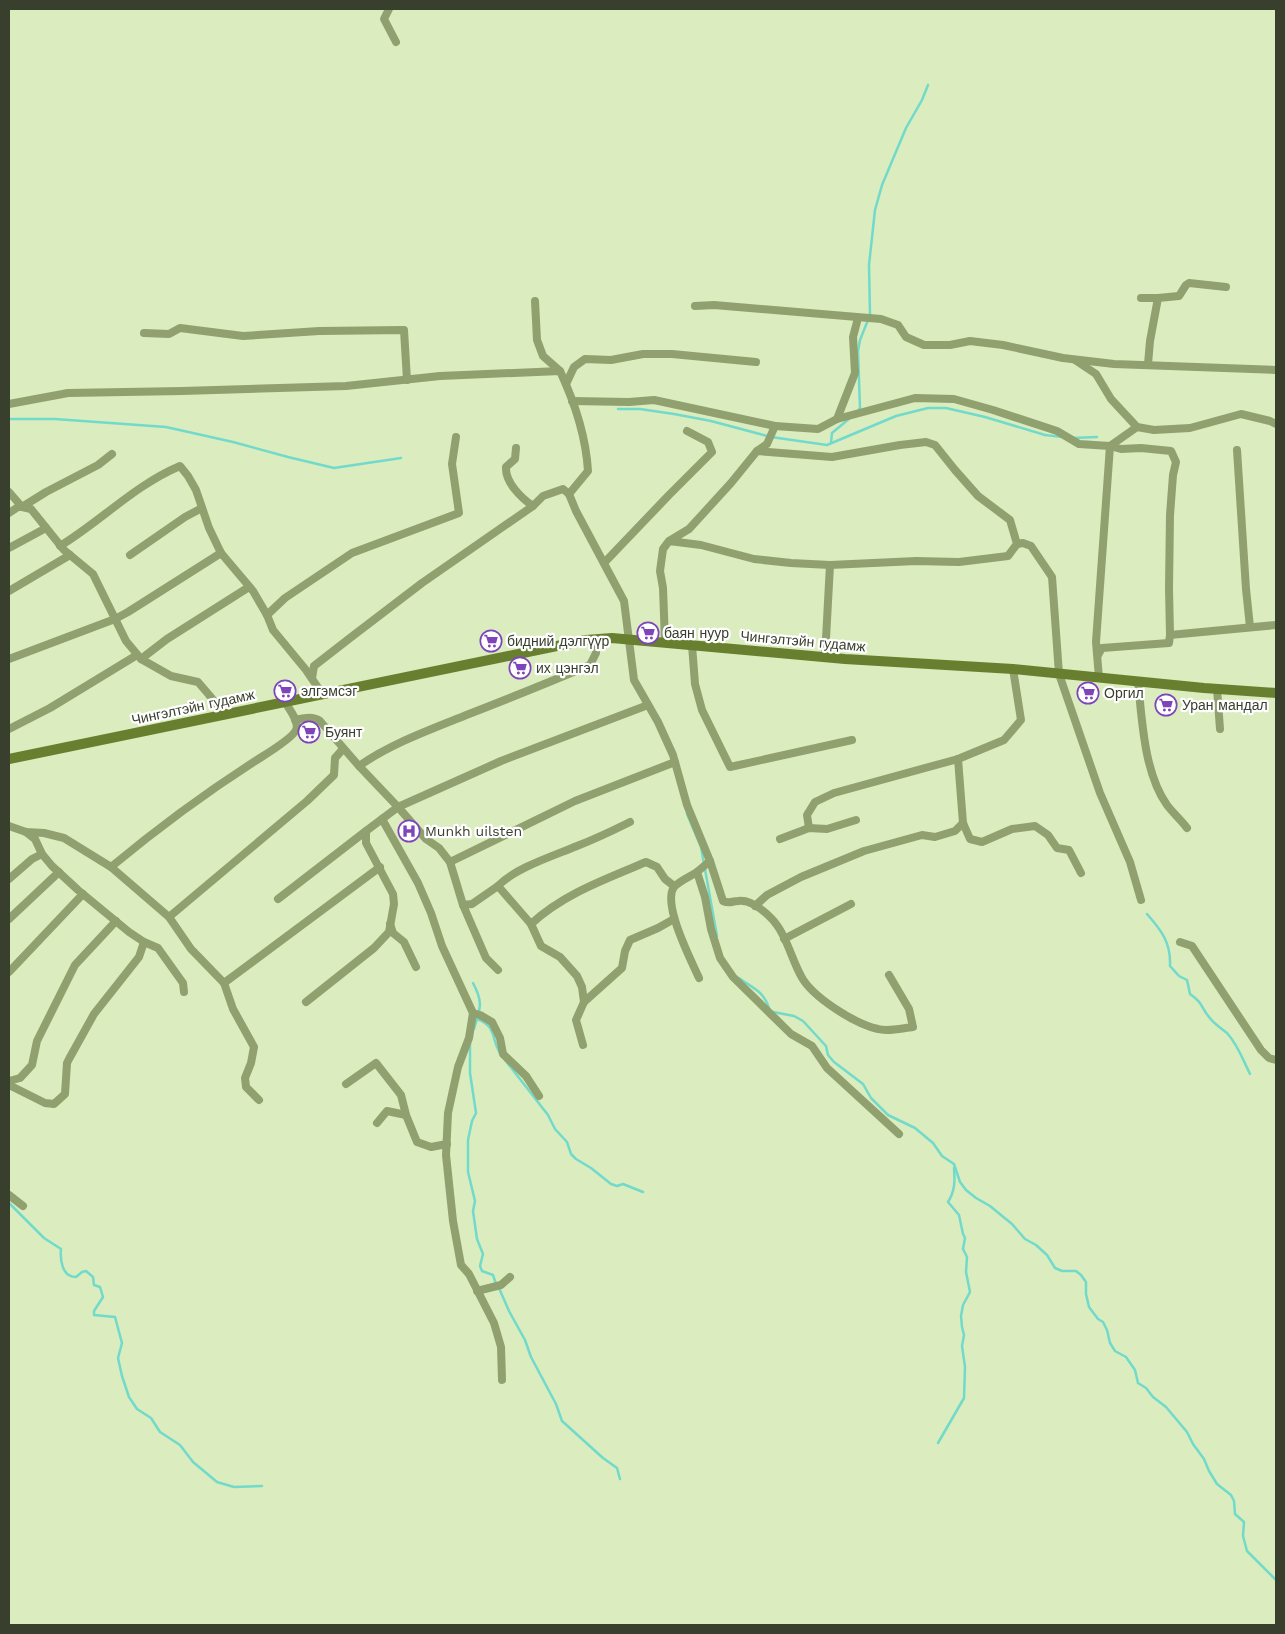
<svg xmlns="http://www.w3.org/2000/svg" width="1285" height="1634" font-family="'Work Sans',sans-serif">
<style>
.lines{fill:none;stroke-linecap:round;stroke-linejoin:round}
.stream{stroke:#71dacb;stroke-width:2.5}
.street{stroke:#90a16f;stroke-width:8}
.secondary{stroke:#687f2f;stroke-width:10}
.labels{text-anchor:middle;stroke-width:4.5;stroke-linejoin:round;paint-order:stroke}
.poi-label{font-size:14px;fill:#393f2d;stroke:#fff;text-anchor:start}
.street-label{font-size:14px;fill:#393f2d;stroke:#fff}
</style>
<rect width="100%" height="100%" fill="#dbecbe"/>
<g class="lines">
<g class="stream">
<polyline points="618,409 640,409 674,414 711,421 771,437 827,445 896,416 928,408 946,408 985,417 1045,435 1063,437"/>
<polyline points="858,411 860,408 858,351 860,340 870,315 869,265 875,210 882,185 906,128 922,100 928,85"/>
<polyline points="9,419 55,419 166,427 233,442 288,457 334,468 401,458"/>
<polyline points="1073,438 1097,437"/>
<polyline points="831,443 832,433 850,418"/>
<polyline points="687,814 701,847 717,936"/>
<path d="M1147 914C1162 931 1171 943 1170 966L1179 976 1187 980 1190 994C1204 1004 1200 1006 1209 1017 1214 1024 1221 1028 1227 1033 1238 1045 1243 1060 1250 1074"/>
<path d="M739 978C752 988 763 990 769 1008"/>
<path d="M473 983C484 1004 480 1008 474 1029"/>
<polyline points="773,1012 794,1016 803,1021 826,1046 828,1055 834,1062 863,1084 871,1098 888,1115 915,1128 933,1143 942,1156 954,1164 960,1182 966,1190 976,1198 990,1206 1012,1224 1025,1239 1036,1245 1047,1255 1055,1268 1062,1271 1076,1271 1081,1275 1086,1282 1086,1294 1089,1307 1098,1319 1103,1322 1107,1330 1110,1343 1115,1351 1126,1357 1135,1370 1138,1383 1146,1388 1153,1397 1166,1407 1187,1432 1193,1444 1204,1459 1209,1471 1217,1484 1231,1495 1234,1501 1235,1514 1244,1522 1243,1536 1247,1551 1276,1580"/>
<path d="M477 1019C497 1026 491 1039 500 1053"/>
<polyline points="470,1044 470,1073 476,1113 472,1121 468,1140 468,1172 475,1201 473,1211 477,1239 483,1254 480,1266 482,1271 493,1275 496,1284"/>
<polyline points="505,1060 548,1115 555,1129 567,1142 571,1154 576,1159 591,1168 611,1184 617,1186 623,1184 643,1192"/>
<path d="M9 1203 44 1238 61 1249C60 1260 62 1277 76 1277L82 1272 86 1271 93 1277 94 1285 100 1287 103 1297 94 1311V1315L115 1317 122 1343 118 1358 122 1376 129 1397 137 1409 151 1418 160 1432 180 1445 193 1462 217 1482 234 1487 262 1486"/>
<polyline points="499,1288 509,1311 525,1340 531,1357 556,1404 562,1421 603,1458 617,1468 620,1479"/>
<path d="M938 1443 964 1398 965 1367 962 1346 964 1335 962 1327 961 1316 963 1305 970 1292 966 1272 967 1257 963 1249 965 1238 963 1234 959 1215 948 1202C955 1191 955 1181 954 1168"/>
</g>
<g class="street">
<polyline points="389,9 384,19 396,42"/>
<polyline points="1141,298 1158,298"/>
<polyline points="535,301 537,340 543,356 560,371"/>
<polyline points="695,306 714,305 881,319 898,325 906,337 924,345 950,345 970,341 1003,345 1063,358 1114,364 1276,370"/>
<polyline points="144,333 169,334 180,328 243,336 319,331 404,330 407,380"/>
<polyline points="1075,360 1096,374 1111,399 1137,427 1154,430 1190,428 1241,414 1270,421 1276,424"/>
<polyline points="1148,364 1150,341 1158,298 1179,296 1186,285 1189,283 1226,287"/>
<polyline points="566,384 574,367 585,359 611,360 643,354 672,354 756,362"/>
<polyline points="572,401 629,402 654,400 775,426"/>
<path d="M9 404 68 393 182 391 346 386 440 376 560 371C574 401 586 437 588 471L569 494 576 511 624 601 634 680 658 722 673 755 687 805 710 861 723 901C730 904 732 901 738 901 750 899 763 910 771 918 786 933 791 958 801 976 812 997 855 1024 878 1029 888 1032 903 1028 913 1027L909 1009 889 975"/>
<polyline points="837,419 915,398 954,399 993,410 1057,431 1079,444 1110,446 1121,449 1141,448 1171,451 1176,462 1173,475 1170,515 1169,588 1170,635"/>
<path d="M516 448 515 459 506 467C505 482 521 498 533 506L543 496 563 489 569 494"/>
<polyline points="1237,450 1246,589 1250,627"/>
<polyline points="757,451 767,444 775,426 818,429 837,419 855,373 853,337 858,318"/>
<polyline points="9,492 22,507 31,509 64,550 93,574 126,641 141,659 171,676 198,682 210,696 225,715"/>
<polyline points="9,513 18,507 22,507 46,492 98,465 112,454"/>
<polyline points="1017,544 1023,543 1031,546 1052,577 1059,674 1100,793 1130,862 1141,900"/>
<path d="M60 546C101 521 135 485 180 466L188 476 196 490 209 528 221 553 253 591 267 615 273 630 306 670 323 695"/>
<polyline points="9,548 46,528"/>
<polyline points="130,555 185,517 202,508"/>
<polyline points="604,563 669,495 712,452 708,442 687,431"/>
<polyline points="9,591 70,555"/>
<polyline points="267,615 285,598 352,553 459,513 452,464 456,437"/>
<polyline points="665,642 663,588 660,571 663,549 669,541 689,529 731,483 757,451 832,457 900,445 926,442 935,445 955,470 978,496 1010,520 1017,544 1008,556 959,562 916,561 830,565 791,563 754,559 701,545 669,541"/>
<polyline points="692,645 695,684 702,710 730,767 852,740"/>
<polyline points="1098,655 1102,648 1169,643 1170,635 1276,625"/>
<polyline points="825,657 830,565"/>
<polyline points="9,659 115,619 128,612 221,553"/>
<polyline points="141,659 167,639 249,587"/>
<polyline points="312,678 314,666 350,638 422,583 533,506"/>
<polyline points="1099,678 1096,642 1110,446 1137,427"/>
<path d="M1138 682C1142 719 1144 773 1167 805 1173 813 1181 820 1187 828"/>
<polyline points="1217,689 1220,729"/>
<path d="M295 720C305 718 312 716 320 721L359 766 398 807 426 839 439 848 450 862 463 905 472 904 498 886 531 924 541 946 560 957 577 976 582 987 584 1002"/>
<polyline points="9,729 50,708 137,655"/>
<polyline points="958,759 963,823 970,839 982,842 1012,829 1035,826 1048,835 1057,848 1069,850 1081,873"/>
<path d="M359 766C392 743 432 729 469 714 510 698 550 682 590 665L596 653 595 640"/>
<polyline points="9,826 26,832 44,833 64,838 111,867 169,917 191,949 224,983 233,1009 254,1047 251,1063 245,1078 246,1087 259,1100"/>
<polyline points="809,828 807,815 815,802 834,793 958,759 1004,740 1021,720 1013,669"/>
<polyline points="26,832 35,839 42,854 52,866 78,890 129,932 144,942 158,948 183,983 184,992"/>
<polyline points="780,839 809,828 827,829 856,820"/>
<polyline points="710,861 697,872 705,897 711,929 720,958 733,977 791,1034 812,1046 827,1068 899,1134"/>
<polyline points="450,862 575,801 675,762"/>
<path d="M111 867C158 828 208 791 260 758 268 753 293 737 296 730 300 722 289 709 285 702"/>
<path d="M697 872C691 876 679 881 674 887 662 904 691 960 699 978"/>
<polyline points="9,879 32,859 42,854"/>
<path d="M498 886C515 868 553 856 577 846 595 839 612 831 630 822"/>
<polyline points="278,899 366,831"/>
<polyline points="463,905 486,958 498,970"/>
<polyline points="755,906 767,895 801,877 864,851 922,835 935,837 955,831 963,823"/>
<polyline points="169,917 307,801 334,775 335,758 343,749"/>
<polyline points="9,919 59,872"/>
<polyline points="390,924 393,933 404,942 416,967"/>
<path d="M531 924C563 894 606 879 646 862L657 867 665 879 674 886"/>
<polyline points="784,939 851,904"/>
<polyline points="1180,942 1192,946 1261,1050 1269,1058 1276,1060"/>
<polyline points="9,972 83,894"/>
<polyline points="224,983 380,867"/>
<polyline points="306,1002 374,948 389,932 394,904 393,894 366,843 366,831 382,819"/>
<polyline points="473,1013 480,1015 492,1022 500,1038 503,1054 526,1076 539,1096"/>
<polyline points="583,1045 576,1020 584,1002 622,968 625,951 630,940 658,928 674,919"/>
<polyline points="9,1081 20,1078 32,1065 37,1041 75,965 116,921"/>
<polyline points="346,1084 376,1063 401,1095 406,1115"/>
<polyline points="9,1085 45,1103 54,1104 65,1094 67,1063 69,1059 94,1014 139,957 144,942"/>
<polyline points="377,1123 387,1111 406,1115 417,1142 431,1147 447,1144"/>
<polyline points="9,1195 23,1206"/>
<polyline points="477,1291 501,1285 510,1277"/>
<polyline points="502,1380 501,1347 494,1323 469,1274 461,1265 453,1221 446,1155 448,1113 458,1067 469,1038 473,1013 442,946 431,913 418,883 382,819 398,807 501,761 648,705"/>
</g>
<polyline class="secondary" points="9,759 586,640 612,638 845,659 1013,669 1204,688 1276,693"/>
</g>
<defs>
<g id="supermarket-ring" transform="scale(1.125)"><circle r="9.5" fill="#fff" stroke="#7e44ba" stroke-width="1.5"/><path d="M-6-5.5h2.5l.6 2H6L4.5 2H-2.5L-4.4-4H-6ZM-1.5 3.2a1.3 1.3 0 1 0 .1 0ZM3 3.2a1.3 1.3 0 1 0 .1 0Z" fill="#7e44ba"/></g>
<g id="hospital-ring" transform="scale(1.125)"><circle r="9.5" fill="#fff" stroke="#7e44ba" stroke-width="1.5"/><path d="M-5-5h3v3.5h4V-5h3V5h-3V1.5h-4V5h-3Z" fill="#7e44ba"/></g>
</defs>
<g fill-rule="evenodd">
<use href="#supermarket-ring" x="648" y="633"/>
<use href="#supermarket-ring" x="491" y="641"/>
<use href="#supermarket-ring" x="520" y="668"/>
<use href="#supermarket-ring" x="285" y="691"/>
<use href="#supermarket-ring" x="1088" y="693"/>
<use href="#supermarket-ring" x="1166" y="705"/>
<use href="#supermarket-ring" x="309" y="732"/>
<use href="#hospital-ring" x="409" y="831"/>
</g>
<g class="labels">
<g class="poi-label">
<text x="664" y="638">баян нуур</text>
<text x="507" y="646">бидний дэлгүүр</text>
<text x="536" y="673">их цэнгэл</text>
<text x="301" y="696">элгэмсэг</text>
<text x="1104" y="698">Оргил</text>
<text x="1182" y="710">Уран мандал</text>
<text x="325" y="737">Буянт</text>
<text x="425" y="836">Munkh uilsten</text>
</g>
<g class="street-label">
<text transform="translate(803 641) rotate(5)" y="5">Чингэлтэйн гудамж</text>
<text transform="translate(193 707) rotate(-12)" y="5">Чингэлтэйн гудамж</text>
</g>
</g>
<rect width="1285" height="1634" fill="none" stroke="#393f2d" stroke-width="20"/>
</svg>
